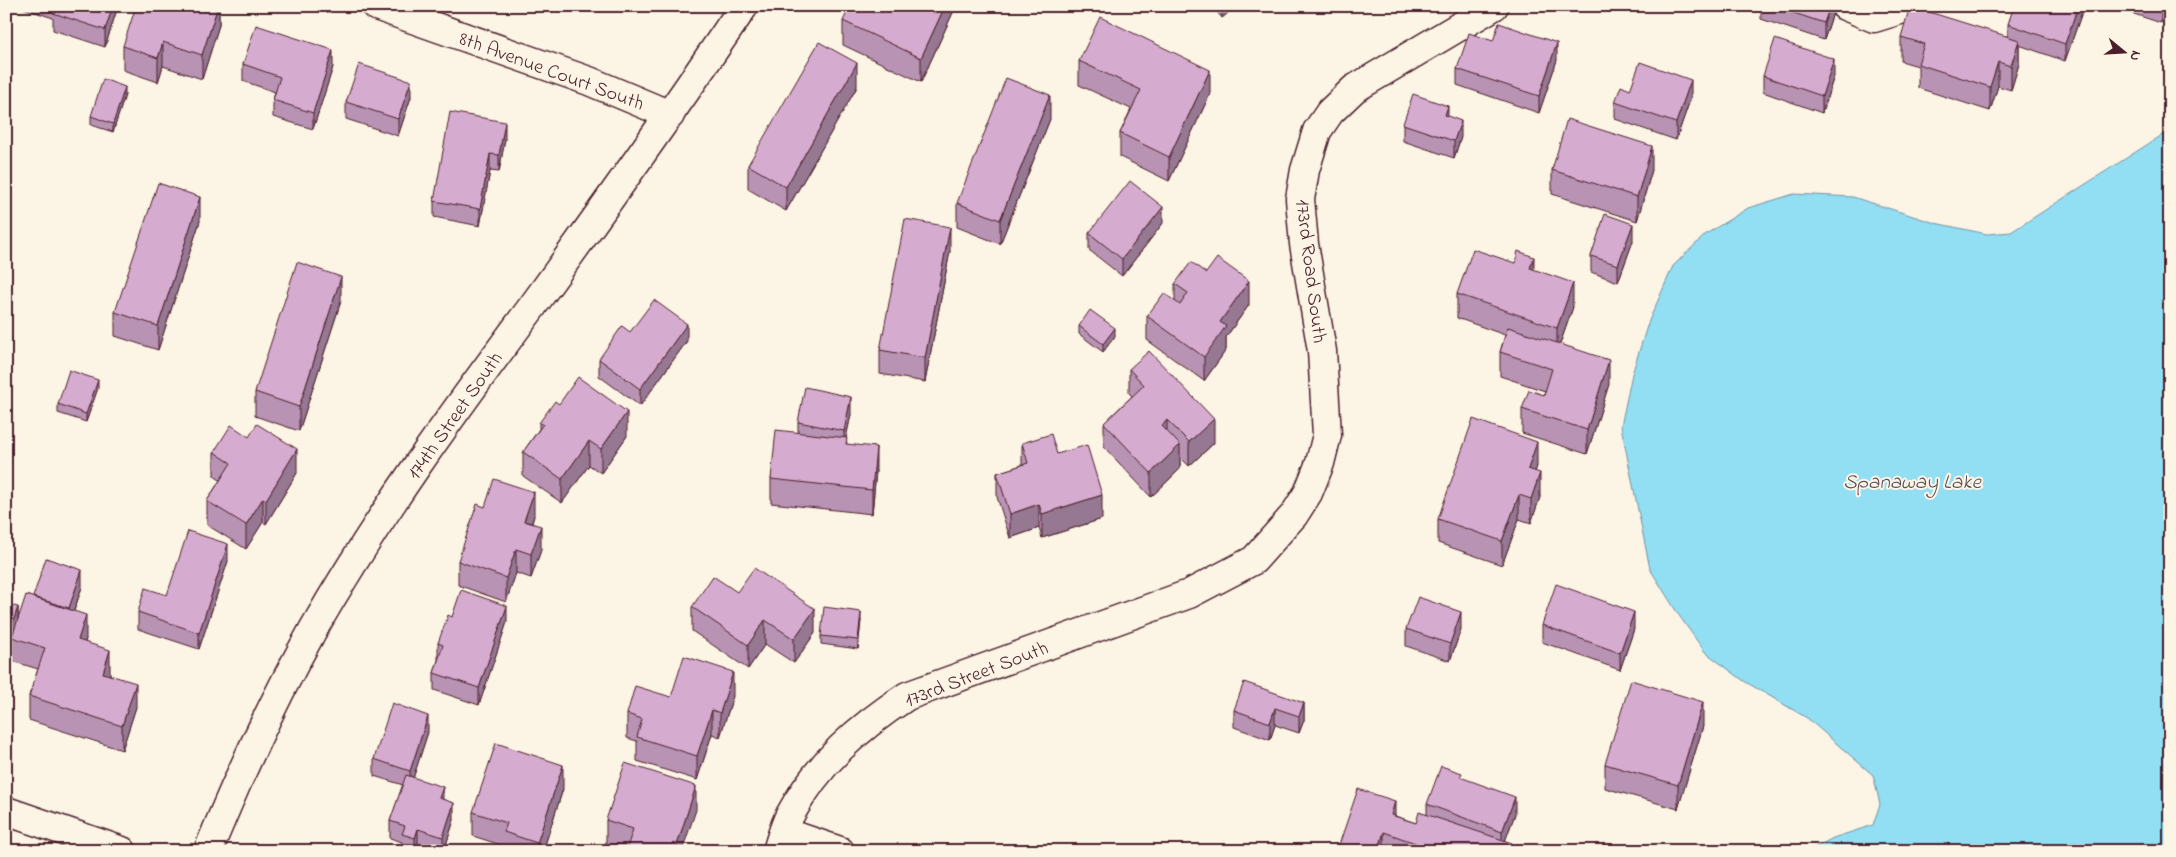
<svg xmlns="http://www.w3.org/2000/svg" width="2176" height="857" font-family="'Indie Flower',sans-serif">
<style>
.water{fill:#92def3;stroke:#7592a3}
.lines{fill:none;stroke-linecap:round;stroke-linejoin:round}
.minor-casing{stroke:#4a1f2b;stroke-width:31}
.minor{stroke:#fcf5e5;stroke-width:28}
.wall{fill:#b893b3;stroke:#4a1f2b}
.shaded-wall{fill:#967892;stroke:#4a1f2b}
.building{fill:#d6abd0;stroke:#4a1f2b}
.labels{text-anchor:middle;stroke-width:4;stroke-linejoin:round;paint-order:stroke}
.street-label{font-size:20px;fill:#4a1f2b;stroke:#fcf5e5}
.water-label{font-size:21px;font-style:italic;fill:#5c4f5d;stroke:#fcf5e5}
</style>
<rect width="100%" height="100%" fill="#fcf5e5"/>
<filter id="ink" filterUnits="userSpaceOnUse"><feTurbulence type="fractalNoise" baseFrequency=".02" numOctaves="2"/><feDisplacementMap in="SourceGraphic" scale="10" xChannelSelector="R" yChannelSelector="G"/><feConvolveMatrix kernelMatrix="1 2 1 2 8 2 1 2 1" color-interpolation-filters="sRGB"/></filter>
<g filter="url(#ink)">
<polygon class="water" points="2170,130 2170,851 1808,851 1833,838 1873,825 1880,804 1873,775 1807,718 1744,681 1705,652 1678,614 1650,569 1621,426 1632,374 1648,323 1673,266 1706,234 1748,208 1794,194 1853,197 1935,223 1987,234 2011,232"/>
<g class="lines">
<g class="minor-casing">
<g id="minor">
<polyline points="376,6 589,81 670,115"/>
<polyline points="1845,6 1874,18 1913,6"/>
<polyline points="6,811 122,851"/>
<polyline points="784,832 840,851"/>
<path d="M208 851C239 775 274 699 314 628 378 516 455 410 532 307 604 208 675 108 744 6"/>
<path d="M777 851C781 839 784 826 790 815 818 763 858 728 907 696L1189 594 1254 560 1294 515 1308 493 1320 463 1327 435 1322 351 1304 244 1300 199 1305 170 1317 131 1330 112 1354 89 1494 6"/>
</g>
</g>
<use href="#minor" class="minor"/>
</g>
<g class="wall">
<polygon points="23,6 118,6 105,47 53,30 53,18 23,8"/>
<polygon points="219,6 219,25 202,79 163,66 158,82 123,70 123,46"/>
<polygon points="956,6 921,82 843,45 843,21"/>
<polygon points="1212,6 1236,6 1222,18"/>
<polygon points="1761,6 1833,6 1833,13 1824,40 1761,19"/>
<polygon points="2083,6 2083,9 2065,61 2019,45 2019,64 2011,90 1998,86 1990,111 1918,88 1918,66 1901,61 1901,37 2008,36 2008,24"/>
<polygon points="2110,6 2166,6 2161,23"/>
<polygon points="1557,60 1539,113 1457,85 1457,69"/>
<polygon points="1079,61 1210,94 1169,181 1120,157 1120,133 1131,109 1079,85"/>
<polygon points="243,64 333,67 313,129 273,117 273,100 275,92 243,81"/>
<polygon points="1763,76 1834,76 1822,113 1763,92"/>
<polygon points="857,87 786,211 748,189 748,165"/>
<polygon points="125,95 113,132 91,125 91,116"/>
<polygon points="411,97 398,136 346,119 346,102"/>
<polygon points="1691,97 1676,140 1615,119 1615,102"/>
<polygon points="1050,119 1000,244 957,227 957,203"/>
<polygon points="1403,124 1461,137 1454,158 1403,141"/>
<polygon points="505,139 499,172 490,171 480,226 434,217 434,201"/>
<polygon points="1552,170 1652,170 1637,221 1552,194"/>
<polygon points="200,221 158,350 115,336 115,312"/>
<polygon points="1163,223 1122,276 1089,250 1089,233"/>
<polygon points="1633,241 1618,282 1591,272 1591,256"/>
<polygon points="950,251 925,382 880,374 880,350"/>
<polygon points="1534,270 1573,307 1560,344 1609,384 1587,454 1522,433 1522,409 1544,395 1545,391 1500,376 1500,352 1505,335 1457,318 1457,294"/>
<polygon points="1175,284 1249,305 1226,337 1226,350 1204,381 1147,340 1147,316 1175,301"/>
<polygon points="341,301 299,431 255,416 255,392"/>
<polygon points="1079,326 1115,336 1103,352 1079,334"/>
<polygon points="630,332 687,341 640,406 599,376 599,359"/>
<polygon points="1129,369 1214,443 1189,466 1180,457 1180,469 1151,497 1104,447 1104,423 1132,396 1129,393"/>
<polygon points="98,388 86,422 58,413 58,404"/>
<polygon points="559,404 627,436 601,473 589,465 562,503 523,476 523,452 539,429 539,423"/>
<polygon points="851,414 846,438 847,444 876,471 872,514 771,503 771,479 798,433 798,422"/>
<polygon points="249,437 297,473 266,524 263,522 246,549 207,525 207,501 220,480 214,476 214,452"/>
<polygon points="1022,443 1057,454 1102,519 1042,538 1039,528 1010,538 997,497 997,473 1022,465"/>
<polygon points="1537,466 1535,472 1540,497 1531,523 1519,519 1502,565 1438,543 1438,519"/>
<polygon points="485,507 534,516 532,523 541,550 531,578 516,573 506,602 458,585 458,561"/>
<polygon points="228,561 199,649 138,629 138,612"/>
<polygon points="82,587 74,611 86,639 85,642 136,707 122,750 29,720 29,696 38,669 12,661 12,640 6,659 18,607 18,621 33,598 33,597"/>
<polygon points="737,592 815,633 794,663 765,644 748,669 692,631 692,607"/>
<polygon points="452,617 507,622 479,705 434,690 434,673 438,660 438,643"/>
<polygon points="861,620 858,649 821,644 821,636"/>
<polygon points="1542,625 1634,629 1620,670 1542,642"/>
<polygon points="1406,629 1461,629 1450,661 1406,646"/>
<polygon points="733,696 720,737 712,734 697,780 637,761 637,741 627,738 627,714 671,697"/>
<polygon points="1304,703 1304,720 1299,733 1275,725 1270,740 1234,727 1234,710"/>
<polygon points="1703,726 1678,809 1605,788 1605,764"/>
<polygon points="428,732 413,778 443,800 454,820 444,851 433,851 418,846 416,851 403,851 402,850 402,842 390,838 390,821 403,785 374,776 374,759"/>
<polygon points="1462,777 1515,814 1505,841 1512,851 1339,851 1339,845 1395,816 1416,823 1427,814 1427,804"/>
<polygon points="563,789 543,851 504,851 504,846 473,836 473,812"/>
<polygon points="696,810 626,850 606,844 606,820"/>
</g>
<g class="shaded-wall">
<polygon points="113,6 118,6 105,47 105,30"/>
<polygon points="218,6 219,6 219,25 202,79 202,55"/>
<polygon points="945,6 956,6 921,82 921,58"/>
<polygon points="1222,6 1236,6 1222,18"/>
<polygon points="1830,6 1833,6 1833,13 1824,40 1824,23"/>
<polygon points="2078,6 2083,6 2083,9 2065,61 2065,44"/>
<polygon points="2161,6 2166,6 2161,23"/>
<polygon points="2019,40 2019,64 2011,90 2011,66"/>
<polygon points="163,42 163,66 158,82 158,58"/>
<polygon points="1557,43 1557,60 1539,113 1539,96"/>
<polygon points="333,50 333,67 313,129 313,113"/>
<polygon points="1834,59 1834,76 1822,113 1822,96"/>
<polygon points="1998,62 1998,86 1990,111 1990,87"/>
<polygon points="857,63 857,87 786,211 786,187"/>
<polygon points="1210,70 1210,94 1169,181 1169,157"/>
<polygon points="1691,80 1691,97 1676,140 1676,123"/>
<polygon points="411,81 411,97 398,136 398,119"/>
<polygon points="125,87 125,95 113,132 113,124"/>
<polygon points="1050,95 1050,119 1000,244 1000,220"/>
<polygon points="1448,106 1448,123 1445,115"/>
<polygon points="1461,121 1461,137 1454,158 1454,141"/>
<polygon points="505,122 505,139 499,172 499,155"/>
<polygon points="1652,146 1652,170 1637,221 1637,197"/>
<polygon points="490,154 490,171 480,226 480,209"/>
<polygon points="200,197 200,221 158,350 158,326"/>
<polygon points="1163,207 1163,223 1122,276 1122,259"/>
<polygon points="1633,224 1633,241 1618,282 1618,265"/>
<polygon points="950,227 950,251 925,382 925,358"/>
<polygon points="1534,257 1534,281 1530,268"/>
<polygon points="341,277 341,301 299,431 299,407"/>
<polygon points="1249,281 1249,305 1226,337 1226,350 1204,381 1204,357 1220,322"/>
<polygon points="1573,283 1573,307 1557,352 1557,328"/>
<polygon points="687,324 687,341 640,406 640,389"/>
<polygon points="1115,328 1115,336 1103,352 1103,344"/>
<polygon points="1609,360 1609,384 1587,454 1587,430"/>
<polygon points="98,380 98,388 86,422 86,414"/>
<polygon points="851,397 851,414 844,448 844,431"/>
<polygon points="627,412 627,436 601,473 601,449"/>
<polygon points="1214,419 1214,443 1189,466 1189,442"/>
<polygon points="1167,420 1167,444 1162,426"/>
<polygon points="589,441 589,465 562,503 562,479"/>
<polygon points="1537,442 1537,466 1528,493 1528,469"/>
<polygon points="1180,445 1180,469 1151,497 1151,473"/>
<polygon points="876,447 876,471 872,514 872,490"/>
<polygon points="297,449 297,473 266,524 266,500"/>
<polygon points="1540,473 1540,497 1531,523 1531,499"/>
<polygon points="534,492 534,516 524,545 524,521"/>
<polygon points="1102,495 1102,519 1042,538 1042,514"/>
<polygon points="1519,495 1519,519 1502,565 1502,541"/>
<polygon points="263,498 263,522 246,549 246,525"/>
<polygon points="1039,504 1039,528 1010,538 1010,514"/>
<polygon points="541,526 541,550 531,578 531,554"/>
<polygon points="228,544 228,561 199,649 199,633"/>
<polygon points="516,549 516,573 506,602 506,578"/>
<polygon points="82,570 82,587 69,625 69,608"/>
<polygon points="507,606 507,622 479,705 479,688"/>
<polygon points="18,607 18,624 12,637 12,640 6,659 6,642"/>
<polygon points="815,609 815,633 794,663 794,639"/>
<polygon points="861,612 861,620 858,649 858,640"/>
<polygon points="1461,612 1461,629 1450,661 1450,644"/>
<polygon points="1634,612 1634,629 1620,670 1620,653"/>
<polygon points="86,615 86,639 78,664 78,640"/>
<polygon points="765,620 765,644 748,669 748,645"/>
<polygon points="110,650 110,674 103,697 103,673"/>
<polygon points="733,672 733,696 720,737 720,713"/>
<polygon points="136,683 136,707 122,750 122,726"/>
<polygon points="1703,702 1703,726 1678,809 1678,785"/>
<polygon points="1304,703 1304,720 1299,733 1299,716"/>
<polygon points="1275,708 1275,725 1270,740 1270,723"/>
<polygon points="712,710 712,734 697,780 697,756"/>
<polygon points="428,716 428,732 410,788 410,771"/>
<polygon points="563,765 563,789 543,851 537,851 537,843"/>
<polygon points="696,786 696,810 682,851 675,851"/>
<polygon points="443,787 443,804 439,798"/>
<polygon points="1515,797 1515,814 1502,849 1502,832"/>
<polygon points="1395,801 1395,825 1391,815"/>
<polygon points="454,803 454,820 444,851 443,851 443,837"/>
<polygon points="418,829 418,846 416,851 415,851 415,838"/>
<polygon points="1384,832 1384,851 1378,851"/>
</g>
<g class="building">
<polygon points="56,6 113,6 105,30 53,13"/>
<polygon points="136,6 218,6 202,55 163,42 158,58 123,46"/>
<polygon points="850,6 945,6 921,58 843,21"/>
<polygon points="1773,6 1830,6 1824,23"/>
<polygon points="1910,6 2019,40 2011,66 1998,62 1990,87 1918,64 1924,44 1901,37"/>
<polygon points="2014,6 2078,6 2065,44 2008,24"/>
<polygon points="1100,17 1210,70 1169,157 1120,133 1141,90 1079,61"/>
<polygon points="1499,23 1557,43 1539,96 1457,69 1469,33 1493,41"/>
<polygon points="256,25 333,50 313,113 273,100 280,77 243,64"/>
<polygon points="1775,39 1834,59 1822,96 1763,76"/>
<polygon points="819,42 857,63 786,187 748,165"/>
<polygon points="1640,62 1691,80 1676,123 1615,102 1621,86 1630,90"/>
<polygon points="359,64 411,81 398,119 346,102"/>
<polygon points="1006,78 1050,95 1000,220 957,203"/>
<polygon points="103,79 125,87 113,124 91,116"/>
<polygon points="1413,94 1448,106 1445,115 1461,121 1454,141 1403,124"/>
<polygon points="450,112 505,122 499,155 490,154 480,209 434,201"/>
<polygon points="1567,119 1652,146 1637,197 1552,170"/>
<polygon points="1130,181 1163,207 1122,259 1089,233"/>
<polygon points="158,183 200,197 158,326 115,312"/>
<polygon points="1605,214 1633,224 1618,265 1591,256"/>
<polygon points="905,219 950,227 925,358 880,350"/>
<polygon points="1473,249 1515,263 1518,251 1534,257 1530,268 1573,283 1557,328 1457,294"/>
<polygon points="1217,258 1249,281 1220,322 1226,326 1204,357 1147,316 1164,293 1180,305 1188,293 1175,284 1191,262 1206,273"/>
<polygon points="297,262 341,277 299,407 255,392"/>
<polygon points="654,300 687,324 640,389 599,359 622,326 630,332"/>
<polygon points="1090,310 1115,328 1103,344 1079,326"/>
<polygon points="1508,327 1609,360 1587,430 1522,409 1529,390 1544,395 1552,369 1500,352"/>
<polygon points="1149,351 1214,419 1189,442 1167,420 1162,426 1180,445 1151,473 1104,423 1144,385 1129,369"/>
<polygon points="69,370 98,380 86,414 58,404"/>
<polygon points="578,377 627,412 601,449 589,441 562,479 523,452 543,424 539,423 555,401 559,404"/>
<polygon points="805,387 851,397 844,431 798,422"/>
<polygon points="1473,419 1537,442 1528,469 1540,473 1531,499 1519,495 1502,541 1438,519"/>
<polygon points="257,424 297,449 266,500 263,498 246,525 207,501 231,463 214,452 231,425 249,437"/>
<polygon points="776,430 847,438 846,444 876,447 872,490 771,479"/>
<polygon points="1051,434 1057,454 1087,445 1102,495 1042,514 1039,504 1010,514 997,473 1028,463 1022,443"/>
<polygon points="494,479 534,492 524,521 541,526 531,554 516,549 506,578 458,561 477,504 485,507"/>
<polygon points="188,531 228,544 199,633 138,612 145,588 167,595"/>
<polygon points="46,558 82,570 69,608 33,597"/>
<polygon points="754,568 815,609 794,639 765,620 748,645 692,607 713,576 737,592"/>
<polygon points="1556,584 1634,612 1620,653 1542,625"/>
<polygon points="461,590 507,606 479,688 434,673 443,645 438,643 448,615 452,617"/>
<polygon points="26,595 86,615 78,640 110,650 103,673 136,683 122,726 29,696 45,648 12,637"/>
<polygon points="1418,597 1461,612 1450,644 1406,629"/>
<polygon points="6,604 18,607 6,642"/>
<polygon points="824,607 861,612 858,640 821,636"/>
<polygon points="684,656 733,672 720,713 712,710 697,756 637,737 642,719 627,714 635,686 671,697"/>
<polygon points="1631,680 1703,702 1678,785 1605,764"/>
<polygon points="1244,682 1304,703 1299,716 1275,708 1270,723 1234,710"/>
<polygon points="392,703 428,716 410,771 374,759"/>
<polygon points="496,743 563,765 537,843 504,832 507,823 473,812"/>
<polygon points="625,763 696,786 675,851 626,851 633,829 606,820"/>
<polygon points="1441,766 1462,773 1460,777 1515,797 1502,832 1427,804"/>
<polygon points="406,775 443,787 439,798 454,803 443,837 418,829 415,838 402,834 405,826 390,821"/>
<polygon points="1358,789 1395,801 1391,815 1416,823 1419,812 1512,843 1510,851 1415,851 1418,844 1384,832 1378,851 1356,851 1339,845"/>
<polygon points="597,846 610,851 595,851"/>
</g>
</g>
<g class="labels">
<g class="street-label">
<text transform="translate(552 70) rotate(20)" y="7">8th Avenue Court South</text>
<text transform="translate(1312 271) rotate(83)" y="7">173rd Road South</text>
<text transform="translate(454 415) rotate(-55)" y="7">174th Street South</text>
<text transform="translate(976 673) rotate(-21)" y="7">173rd Street South</text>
</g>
<g class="water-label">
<text x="1912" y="488">Spanaway Lake</text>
</g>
</g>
<rect width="2176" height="857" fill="none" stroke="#fcf5e5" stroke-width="25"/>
<rect x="12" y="12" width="2151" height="832" fill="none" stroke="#4a1f2b" stroke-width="2" filter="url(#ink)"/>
<g transform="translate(2124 52) rotate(108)" stroke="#fcf5e5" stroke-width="4" paint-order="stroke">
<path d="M0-4L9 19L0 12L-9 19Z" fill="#4a1f2b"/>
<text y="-8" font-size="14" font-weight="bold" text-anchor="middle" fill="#4a1f2b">N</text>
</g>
</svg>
